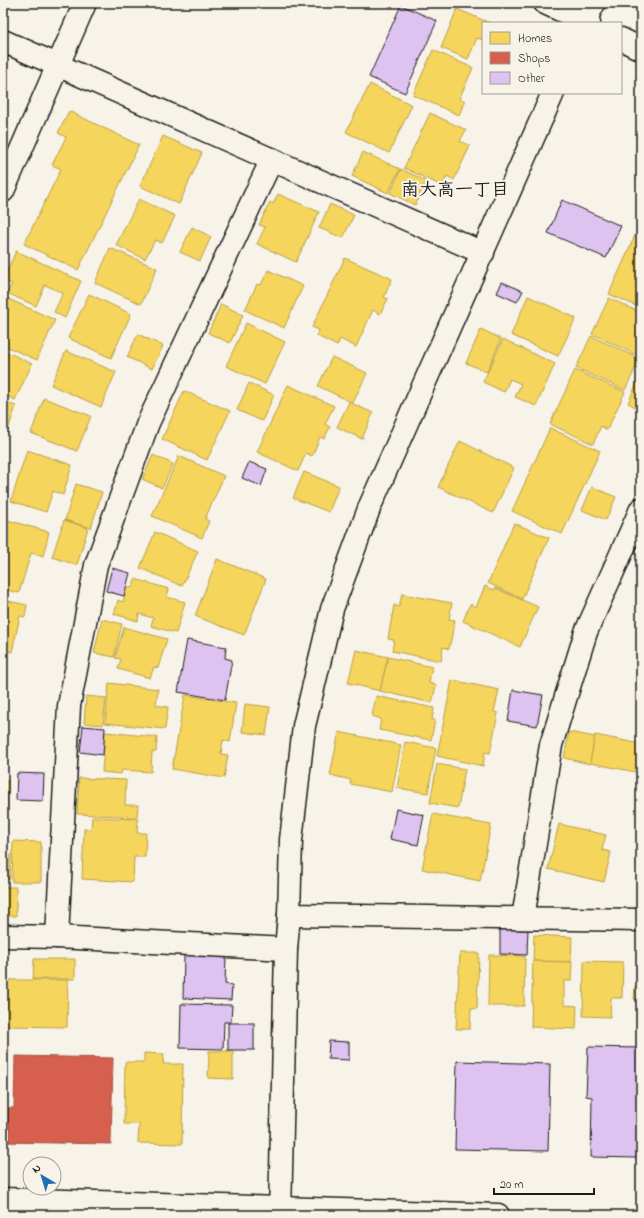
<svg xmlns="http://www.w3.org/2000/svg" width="644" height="1218" font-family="'Indie Flower','Klee One',sans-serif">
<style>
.homes{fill:#f6d55c;stroke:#b59e49}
.shops{fill:#d6604d;stroke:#9e4c3e}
.building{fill:#dec2f0;stroke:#1c1c1c}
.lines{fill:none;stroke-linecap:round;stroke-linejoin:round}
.street-casing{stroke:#1c1c1c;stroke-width:25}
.secondary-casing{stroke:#1c1c1c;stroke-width:25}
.street{stroke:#f7f3e8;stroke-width:22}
.secondary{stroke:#f7f3e8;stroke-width:22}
.labels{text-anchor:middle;stroke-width:4;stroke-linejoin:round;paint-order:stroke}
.neighbourhood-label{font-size:18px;font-weight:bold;fill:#1c1c1c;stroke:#f7f3e8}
</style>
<rect width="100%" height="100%" fill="#f7f3e8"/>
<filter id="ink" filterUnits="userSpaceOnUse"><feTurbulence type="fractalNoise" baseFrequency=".025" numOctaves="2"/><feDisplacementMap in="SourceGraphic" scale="8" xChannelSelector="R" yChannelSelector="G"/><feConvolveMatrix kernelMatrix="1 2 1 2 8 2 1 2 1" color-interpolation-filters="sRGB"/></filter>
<g filter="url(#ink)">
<g class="homes">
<polygon points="3,3 9,3 3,17"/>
<polygon points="457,9 490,23 483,23 483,40 477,38 468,59 441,48"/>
<polygon points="433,50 473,68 459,99 465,101 459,115 413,95"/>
<polygon points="370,84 412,105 389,153 346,132"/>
<polygon points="69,111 139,145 78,270 24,244 61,169 52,165 66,137 58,133"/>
<polygon points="430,113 466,130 460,141 470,146 454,180 447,176 442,186 404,168"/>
<polygon points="163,136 202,153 179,204 140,186"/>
<polygon points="363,152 400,169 388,193 352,176"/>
<polygon points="401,169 426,181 415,205 390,193"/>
<polygon points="278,194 319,212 296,262 257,244 265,227 259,225 270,202 273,204"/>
<polygon points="139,199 175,216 162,243 155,240 145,259 116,245"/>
<polygon points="330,204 354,215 343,238 319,228"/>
<polygon points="192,227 211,237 200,261 180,252"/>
<polygon points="637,231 641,233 641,308 609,294"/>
<polygon points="110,248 157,268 141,304 95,283"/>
<polygon points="16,251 81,281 65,318 54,312 63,293 45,285 36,306 7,293 12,284 3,280"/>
<polygon points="345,258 392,279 384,297 388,299 380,314 373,310 356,347 340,339 337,346 317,336 319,330 312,327"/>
<polygon points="268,270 303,286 284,328 245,310 257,284 261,285"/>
<polygon points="89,294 131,314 111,358 68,338"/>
<polygon points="528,296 576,318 558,356 511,335"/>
<polygon points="4,297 55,320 37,360 3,345 3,300"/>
<polygon points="609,298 641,313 641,357 592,334"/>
<polygon points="221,304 243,315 230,343 208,333"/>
<polygon points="246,323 285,342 265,384 226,366"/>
<polygon points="481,329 501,339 487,372 466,363"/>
<polygon points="138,334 163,346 152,369 127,357"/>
<polygon points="591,336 640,359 625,390 576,368"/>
<polygon points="503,339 555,364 536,406 515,397 521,384 510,379 504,392 483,382"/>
<polygon points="3,350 32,364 15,400 3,394"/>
<polygon points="66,351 116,372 101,407 51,385"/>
<polygon points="332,357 367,373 353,403 318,386"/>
<polygon points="575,370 625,392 607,430 601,426 593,444 550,424"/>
<polygon points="641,374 641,410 628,403"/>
<polygon points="249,383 274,395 262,421 237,410"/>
<polygon points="288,385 334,406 325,424 330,427 324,439 320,437 312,456 306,453 298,471 257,452"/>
<polygon points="184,391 230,411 207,460 162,439"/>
<polygon points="44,398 91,416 77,451 31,433"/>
<polygon points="3,402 16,406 3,445"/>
<polygon points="349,402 373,413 362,439 337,427"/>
<polygon points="550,428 600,451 562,534 512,511"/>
<polygon points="460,441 514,468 493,513 438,487"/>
<polygon points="27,450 72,465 63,495 53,491 46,512 11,501"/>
<polygon points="153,455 173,464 162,488 142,479"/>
<polygon points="179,456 224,476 205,519 209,521 202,538 152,516"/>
<polygon points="304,472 339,486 329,512 293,498"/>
<polygon points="76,484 102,492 91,528 65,520"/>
<polygon points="592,487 616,497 606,520 582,510"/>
<polygon points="4,519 49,532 43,556 31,553 19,593 3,589 3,524"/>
<polygon points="64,520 88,528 77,565 52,557"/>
<polygon points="514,523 549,538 522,599 488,583"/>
<polygon points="155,532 198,551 182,586 140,568"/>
<polygon points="217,559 266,579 244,635 195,616"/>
<polygon points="135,579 169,589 167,597 185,602 176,633 151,626 153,618 139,614 138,621 114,614 118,600 123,602 127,587 132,588"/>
<polygon points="485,586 494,590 495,588 538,607 520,647 463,621 470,604 476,607"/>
<polygon points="402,594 452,603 449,619 455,620 449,649 443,647 441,661 392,651 394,640 388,639 394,605 399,607"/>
<polygon points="3,600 27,605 25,617 20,616 12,652 3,650"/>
<polygon points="102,619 122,624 114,657 94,653"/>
<polygon points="124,627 167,639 158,668 154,667 150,678 118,669 121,659 115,658"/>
<polygon points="356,650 388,657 380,691 348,683"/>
<polygon points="388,657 432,667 429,683 436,685 432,703 380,691"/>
<polygon points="3,665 8,666 4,703 3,703"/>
<polygon points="452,680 499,690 494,712 498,713 490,753 485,752 483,766 437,756"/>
<polygon points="109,683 158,689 156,705 168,707 165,729 105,723"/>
<polygon points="185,695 236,703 230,742 223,740 221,754 228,755 224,778 172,769"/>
<polygon points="86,696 106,698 103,725 84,723"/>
<polygon points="376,696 434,708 432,720 435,720 431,740 379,730 381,719 372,716"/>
<polygon points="245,704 270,707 266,735 242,732"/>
<polygon points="105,732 157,737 156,752 152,752 151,772 122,770 121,774 102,772"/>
<polygon points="339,732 401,745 392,792 350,784 351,780 330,775"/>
<polygon points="569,732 595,737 590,764 564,758"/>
<polygon points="595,735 641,744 641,773 590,763"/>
<polygon points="405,742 436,748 428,793 397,788"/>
<polygon points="437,764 465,769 458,808 430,803"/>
<polygon points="79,778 126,780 125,805 138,805 137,817 77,814"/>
<polygon points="3,781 8,781 6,832 3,832"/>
<polygon points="433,814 491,825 480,881 422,869"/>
<polygon points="92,817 138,819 137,833 146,833 145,857 134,857 133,882 82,879 84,829 91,829"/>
<polygon points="559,824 606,835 602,850 611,852 604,882 548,869"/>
<polygon points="13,841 41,842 41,882 12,882"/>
<polygon points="3,855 11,855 10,879 6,879 6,887 16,887 16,916 3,916"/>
<polygon points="641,870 641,890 637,889"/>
<polygon points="534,935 572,937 571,962 533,961"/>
<polygon points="639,947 641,947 641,1000 634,999 635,986 638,986"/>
<polygon points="460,953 479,953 477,1009 471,1008 470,1029 456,1029"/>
<polygon points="489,955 525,956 524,1006 488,1006"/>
<polygon points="34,959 75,959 75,979 33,979"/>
<polygon points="533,961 572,962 571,981 564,981 564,1005 577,1006 576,1029 531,1027"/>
<polygon points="584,961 623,962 622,998 611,998 610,1017 583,1016"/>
<polygon points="7,980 68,980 67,1027 6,1026"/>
<polygon points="209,1051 233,1051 233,1079 208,1078"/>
<polygon points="144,1053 164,1054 163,1064 183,1064 182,1144 138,1143 139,1124 124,1124 125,1062 144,1062"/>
</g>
<polygon class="shops" points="15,1056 113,1058 111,1144 3,1142 3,1108 14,1108"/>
<g class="building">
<polygon points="401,5 437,21 405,93 369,77"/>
<polygon points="562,200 621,226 606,258 548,233"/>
<polygon points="502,282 523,291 517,302 497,293"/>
<polygon points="249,462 267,469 261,486 242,478"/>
<polygon points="112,568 130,573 124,596 106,591"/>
<polygon points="187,640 226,647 225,658 232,660 225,700 178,692"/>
<polygon points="513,690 543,695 537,726 508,721"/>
<polygon points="83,726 105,728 103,755 80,752"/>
<polygon points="17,773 44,774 43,801 16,800"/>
<polygon points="396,809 424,815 418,845 390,839"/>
<polygon points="500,928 528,928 527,955 500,954"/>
<polygon points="184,955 226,957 225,984 232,985 231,1000 183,998"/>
<polygon points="181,1004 232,1005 231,1022 224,1022 223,1049 180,1048"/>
<rect x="228" y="1023" width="26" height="27"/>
<polygon points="329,1041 349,1042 349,1060 328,1059"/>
<polygon points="588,1047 640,1048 637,1158 591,1157 592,1097 586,1096"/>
<polygon points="457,1061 550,1064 548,1151 455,1149"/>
</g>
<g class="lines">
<g class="street-casing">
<g id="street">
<polyline points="545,3 589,23"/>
<polyline points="584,23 594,3"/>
<polyline points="621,39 641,49"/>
<polyline points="3,41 483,253"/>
<polyline points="3,191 85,3"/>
<polyline points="289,915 641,920"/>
<polyline points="523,918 551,745 586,632 641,509"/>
<polyline points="3,936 57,937 286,949"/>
<polyline points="57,937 69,706 96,565 148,423 272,159"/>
<polyline points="280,1215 286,949 289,915 291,840 304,726 332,609 370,506 553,93"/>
</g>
</g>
<g class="secondary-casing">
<polyline id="secondary" points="3,1199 498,1215"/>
</g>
<use href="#street" class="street"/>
<use href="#secondary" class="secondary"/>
</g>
</g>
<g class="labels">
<g class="neighbourhood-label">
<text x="455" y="195">南大高一丁目</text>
</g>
</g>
<rect width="644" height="1218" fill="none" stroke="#f7f3e8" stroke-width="16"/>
<rect x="8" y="8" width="628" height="1202" fill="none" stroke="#1c1c1c" stroke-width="1.5" filter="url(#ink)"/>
<rect x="482" y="22" width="140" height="72" fill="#f7f3e8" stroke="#9f9d96"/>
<rect x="490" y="32" width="20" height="12" fill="#f6d55c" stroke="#9f9d96"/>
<text x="518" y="42" font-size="12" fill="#1c1c1c">Homes</text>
<rect x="490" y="52" width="20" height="12" fill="#d6604d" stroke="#9f9d96"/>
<text x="518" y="62" font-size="12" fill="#1c1c1c">Shops</text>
<rect x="490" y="72" width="20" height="12" fill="#dec2f0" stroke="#9f9d96"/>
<text x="518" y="82" font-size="12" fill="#1c1c1c">Other</text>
<g transform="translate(42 1176) rotate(322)"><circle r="19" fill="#f7f3e8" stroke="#9f9d96"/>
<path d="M0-3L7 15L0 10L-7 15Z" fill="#1f6fb2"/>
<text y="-6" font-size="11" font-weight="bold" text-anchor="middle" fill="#1c1c1c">N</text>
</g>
<path d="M494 1188v6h100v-6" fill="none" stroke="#1c1c1c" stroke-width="2"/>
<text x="500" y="1188" font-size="12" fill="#1c1c1c" stroke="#f7f3e8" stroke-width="3" paint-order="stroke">20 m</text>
</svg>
